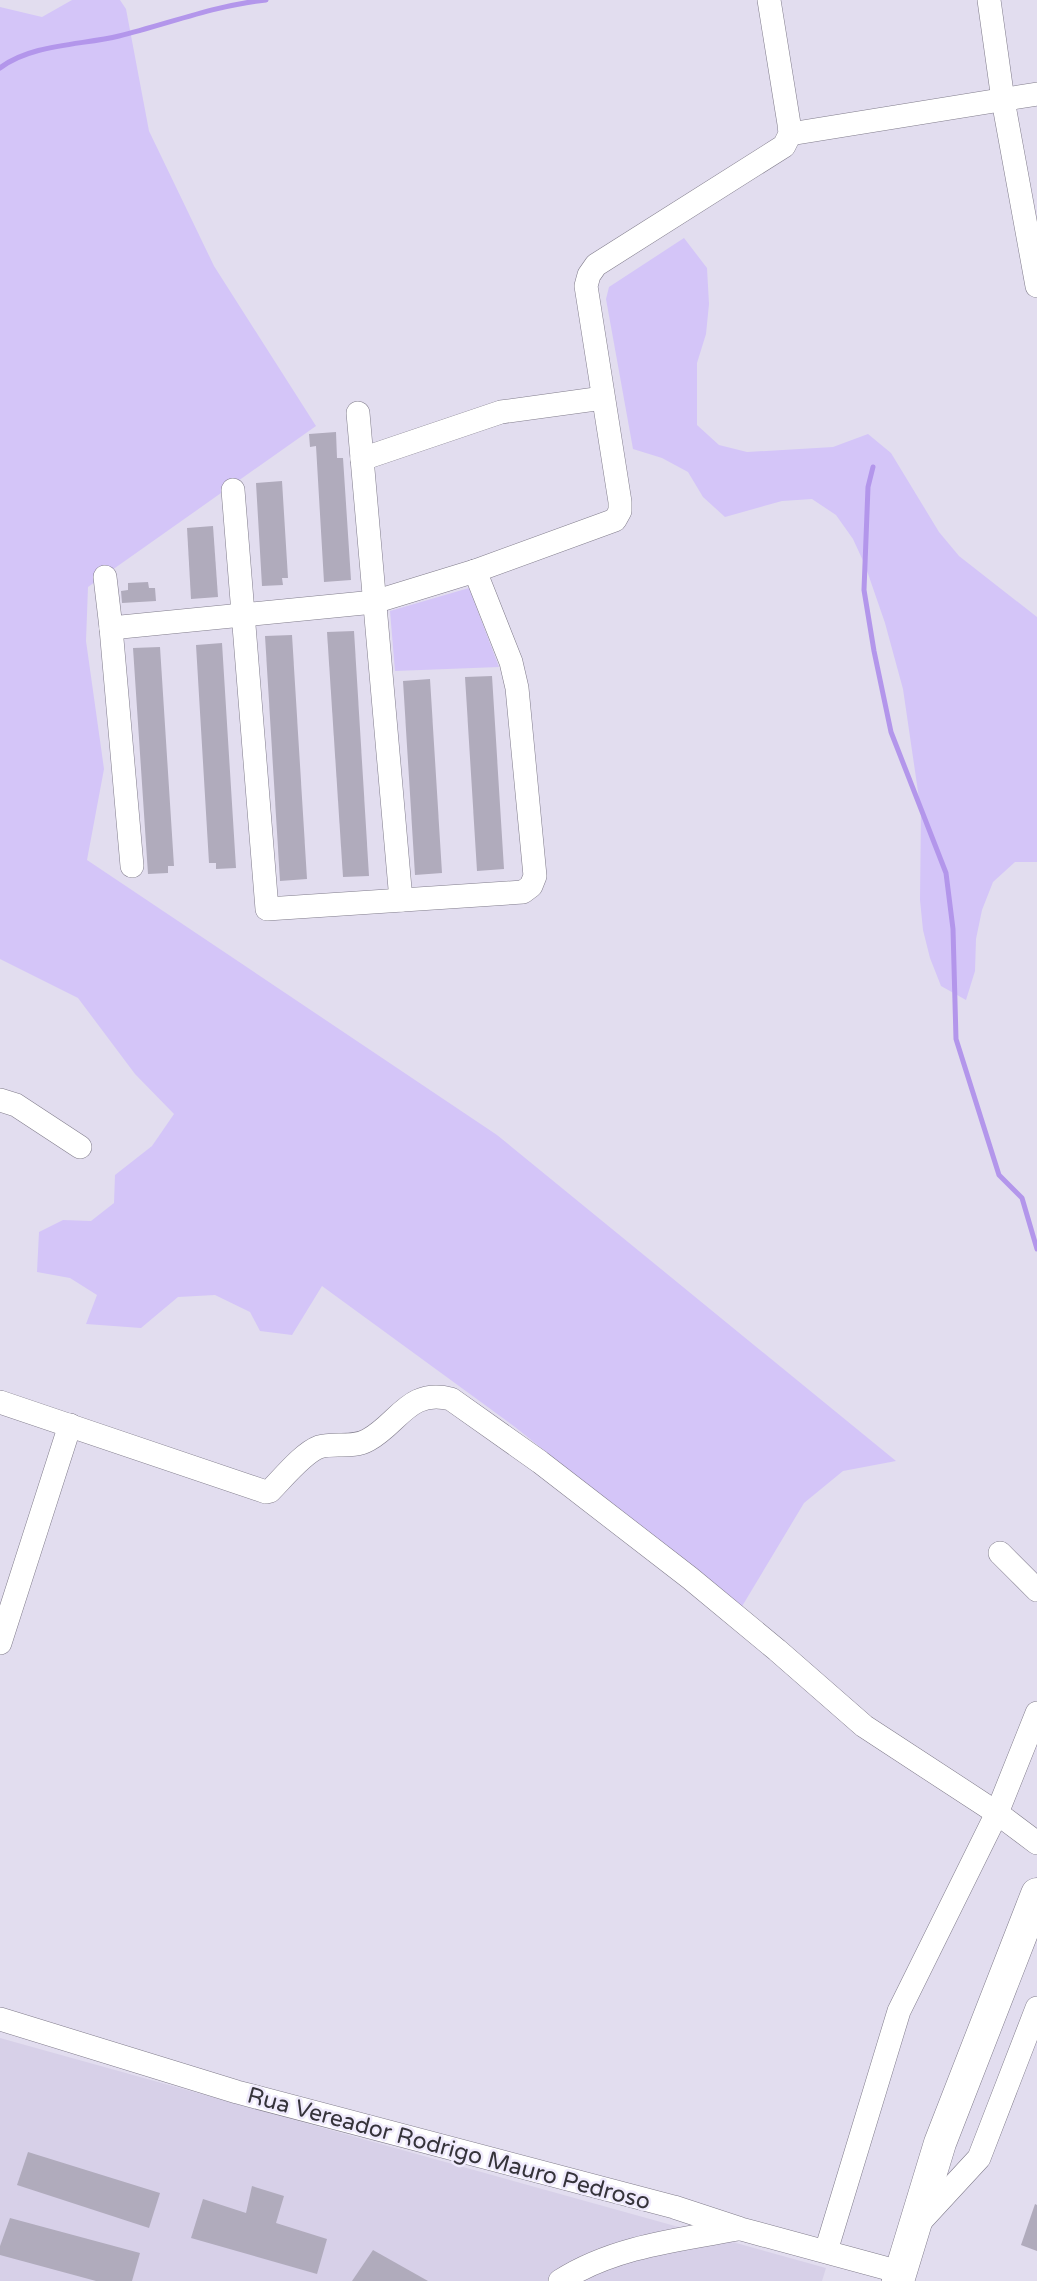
<svg xmlns="http://www.w3.org/2000/svg" width="1037" height="2281" font-family="'Varela Round',sans-serif">
<style>
.built{fill:#d7d0e8}
.green{fill:#d4c5f8}
.lines{fill:none;stroke-linecap:round;stroke-linejoin:round}
.stream{stroke:#b396eb;stroke-width:5}
.building{fill:#b0abbc}
.minor-casing{stroke:#807c8b;stroke-width:24}
.highway-casing{stroke:#807c8b;stroke-width:33}
.minor{stroke:#fff;stroke-width:23}
.highway{stroke:#fff;stroke-width:32}
.labels{text-anchor:middle;stroke-width:5;stroke-linejoin:round;paint-order:stroke}
.street-label{font-size:23px;fill:#35333a;stroke:#efeafc}
</style>
<rect width="100%" height="100%" fill="#e2ddef"/>
<polygon class="built" points="0,2038 826,2268 822,2281 0,2281"/>
<g class="green">
<polygon points="72,0 120,0 126,9 149,131 214,266 316,426 88,587 86,641 104,769 87,860 497,1135 896,1461 843,1471 804,1503 741,1608 515,1427 322,1286 292,1335 260,1331 250,1312 215,1295 178,1297 141,1328 86,1324 97,1295 70,1278 37,1272 39,1232 63,1220 91,1221 114,1203 115,1175 152,1146 174,1114 135,1074 78,998 0,959 0,7 42,17"/>
<polygon points="684,238 707,268 709,304 706,334 697,363 697,425 719,445 747,452 833,447 868,434 891,453 939,532 959,556 1037,617 1037,862 1015,862 993,882 982,910 976,939 975,971 966,1000 941,986 930,958 923,930 920,900 921,812 903,689 885,623 865,565 853,539 836,515 812,499 782,501 725,517 703,497 688,472 662,458 633,449 606,299 609,287"/>
<polygon points="469,588 499,667 395,671 390,611"/>
</g>
<g class="lines">
<g class="stream">
<path d="M0 68C31 44 82 45 119 36 168 24 216 5 266 0"/>
<polyline points="873,467 868,487 864,590 874,651 891,732 946,873 953,929 956,1039 999,1175 1022,1198 1037,1249"/>
</g>
</g>
<g class="building">
<polygon points="336,432 337,458 343,458 351,580 324,582 316,446 310,447 309,434"/>
<polygon points="282,481 288,578 282,578 283,585 262,586 256,483"/>
<polygon points="213,526 218,597 191,599 187,528"/>
<polygon points="148,582 149,588 155,588 156,601 122,603 121,591 128,590 128,583"/>
<polygon points="354,631 369,876 343,877 327,632"/>
<polygon points="292,635 307,879 280,881 265,636"/>
<polygon points="222,643 236,868 216,869 216,863 209,863 196,645"/>
<polygon points="160,647 174,866 168,866 168,873 148,874 133,648"/>
<polygon points="492,676 504,869 477,871 465,677"/>
<polygon points="430,679 442,873 415,875 403,681"/>
<polygon points="28,2152 160,2193 149,2228 17,2185"/>
<polygon points="252,2186 284,2196 276,2223 327,2239 317,2274 191,2238 203,2199 246,2213"/>
<polygon points="1035,2204 1037,2205 1037,2251 1021,2245"/>
<polygon points="10,2218 140,2253 132,2281 96,2281 0,2255 0,2246"/>
<polygon points="373,2250 428,2281 352,2281"/>
</g>
<g class="lines">
<g class="minor-casing">
<g id="minor">
<polyline points="989,0 1003,100 1037,286"/>
<polyline points="790,134 1037,94"/>
<polyline points="358,413 401,900"/>
<polyline points="362,459 501,412 603,398"/>
<polyline points="233,490 267,909 523,892 531,886 535,876 517,688 511,662 475,571"/>
<polyline points="105,577 111,628 374,602 475,571 615,520 620,511 620,502 586,286 589,275 596,265 784,146 790,134 789,124 769,0"/>
<polyline points="111,628 132,866"/>
<polyline points="0,1100 16,1105 80,1147"/>
<path d="M0 1402 266 1492 270 1491C283 1478 303 1453 319 1447 335 1442 352 1449 368 1440 399 1423 409 1388 451 1399L540 1462 690 1578 777 1650 864 1726 997 1813 1037 1843"/>
<polyline points="1000,1553 1037,1590"/>
<polyline points="0,1643 70,1425"/>
<polyline points="0,2019 237,2092 674,2207 741,2229 900,2272"/>
<polyline points="919,2223 979,2158 1037,2008"/>
<polyline points="826,2251 899,2011 997,1813 1037,1713"/>
<path d="M560 2281C613 2247 677 2240 738 2229"/>
</g>
</g>
<g class="highway-casing">
<polyline id="highway" points="898,2281 940,2143 1037,1894"/>
</g>
<use href="#minor" class="minor"/>
<use href="#highway" class="highway"/>
</g>
<g class="labels">
<g class="street-label">
<text transform="translate(449 2148) rotate(15)" y="8">Rua Vereador Rodrigo Mauro Pedroso</text>
</g>
</g>
</svg>
